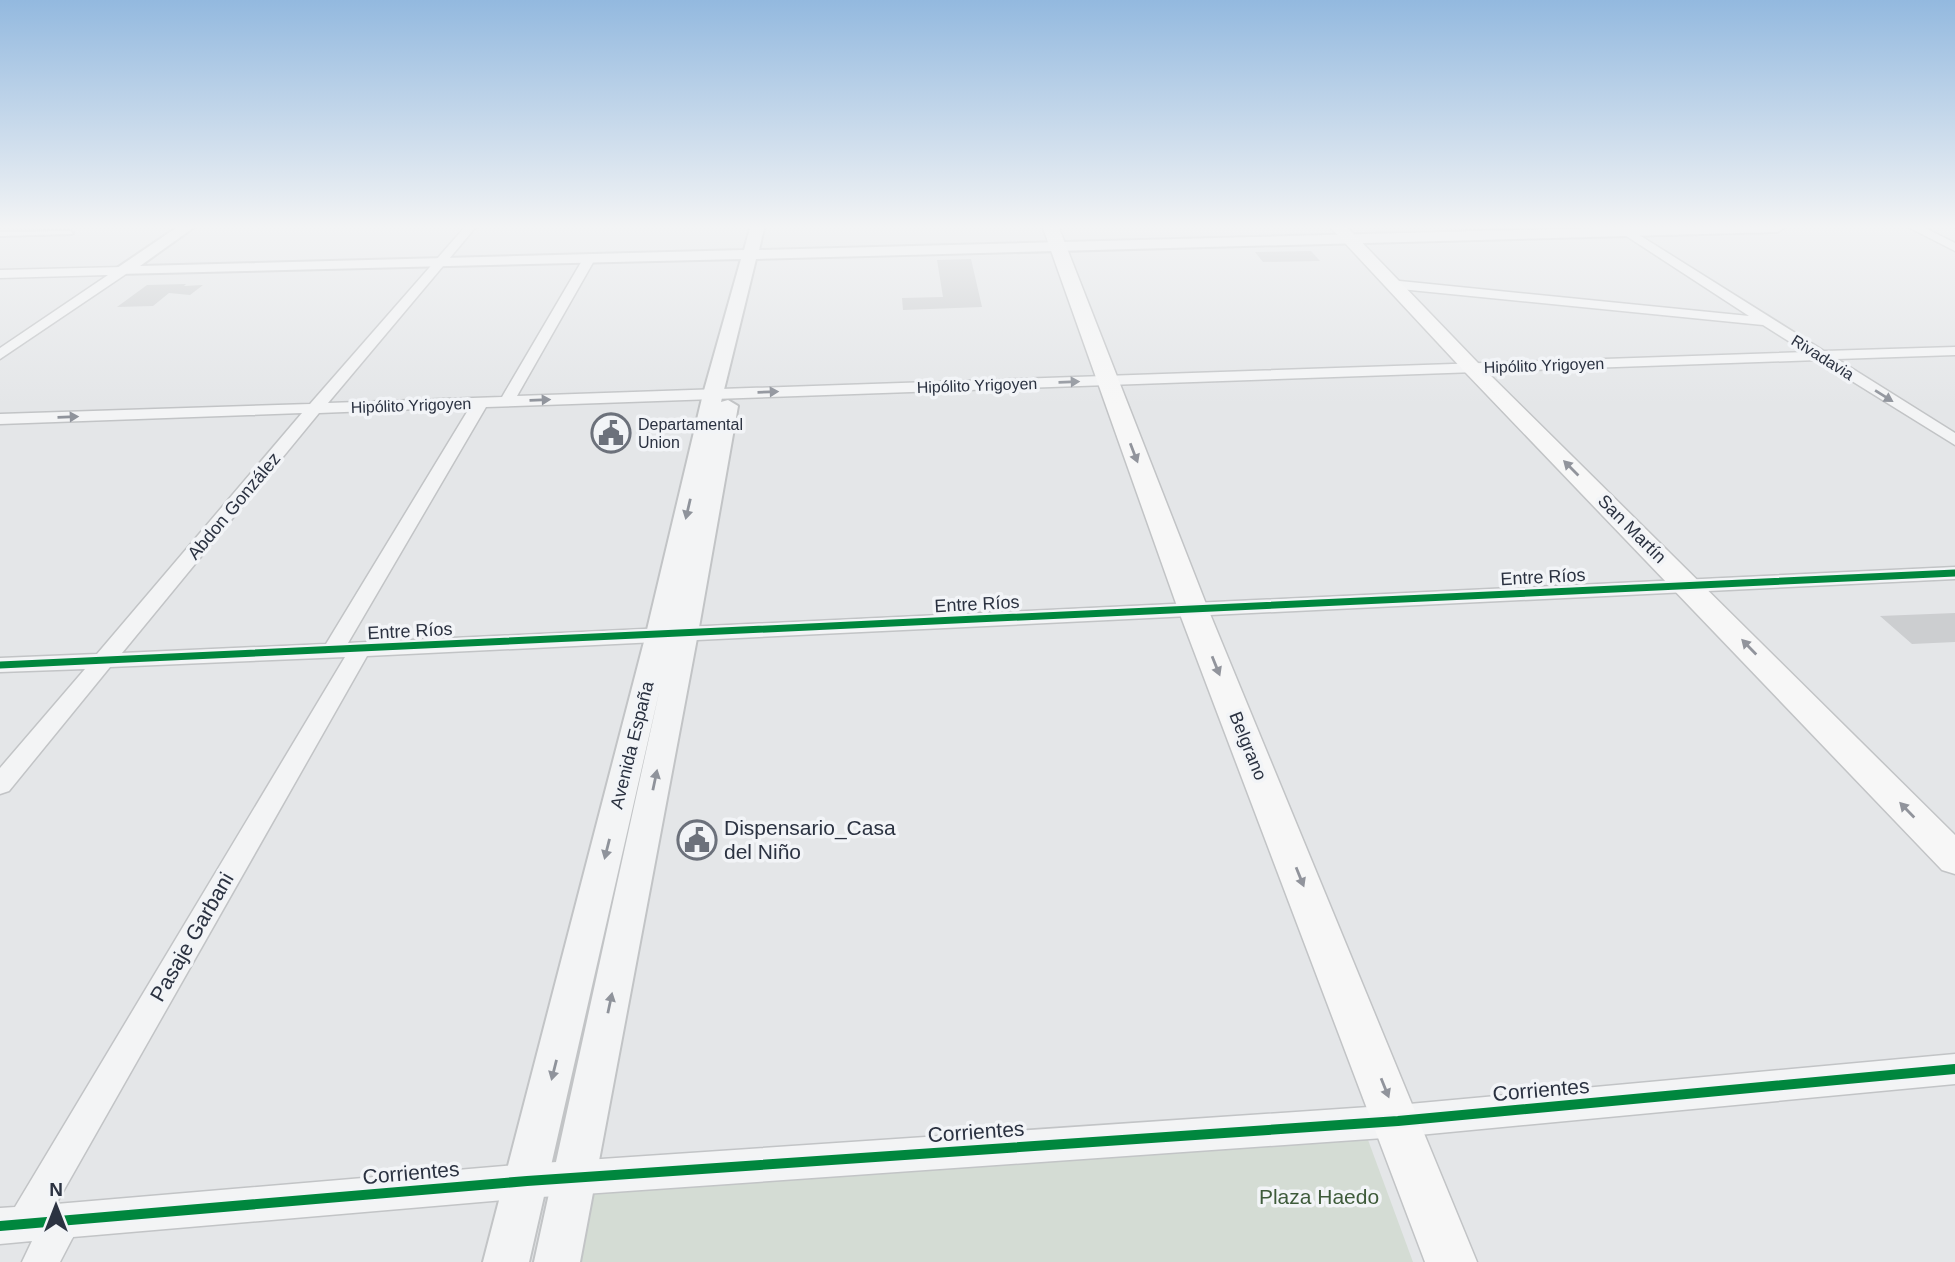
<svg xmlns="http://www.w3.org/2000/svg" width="1955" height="1262" font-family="Arial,sans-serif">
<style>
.green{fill:#d4dcd4}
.building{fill:#ccced0}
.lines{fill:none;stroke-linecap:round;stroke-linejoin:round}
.service-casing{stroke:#c2c4c6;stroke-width:4}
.minor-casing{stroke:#c2c4c6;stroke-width:3}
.tertiary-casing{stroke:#c2c4c6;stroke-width:4}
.secondary-casing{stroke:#c2c4c6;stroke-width:3}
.service{fill:#f3f4f5;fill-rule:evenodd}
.minor{fill:#f3f4f5;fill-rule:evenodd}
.tertiary{fill:#f3f4f5;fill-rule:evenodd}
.secondary{fill:#f7f7f7;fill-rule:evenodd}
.cycleway-far1-casing{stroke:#f2f4f7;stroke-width:11}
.cycleway-casing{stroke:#f2f4f7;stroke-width:15}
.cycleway-far1{stroke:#00873e;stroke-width:7}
.cycleway{stroke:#00873e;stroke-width:10}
.oneway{fill:#8f939b}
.oneway2{fill:#91949c}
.labels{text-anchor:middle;stroke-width:7;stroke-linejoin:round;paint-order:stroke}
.far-street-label{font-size:16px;fill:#2b3241;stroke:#f2f4f7}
.far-poi-label{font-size:16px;fill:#2b3241;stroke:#f2f4f7;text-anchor:start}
.street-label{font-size:18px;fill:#2b3241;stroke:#f2f4f7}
.near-poi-label{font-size:21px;fill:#2b3241;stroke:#f2f4f7;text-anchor:start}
.near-street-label{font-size:21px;fill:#2b3241;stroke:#f2f4f7}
.near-park-label{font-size:21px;fill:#3e5b3a;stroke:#f2f4f7}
</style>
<rect width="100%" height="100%" fill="#e4e6e8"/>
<polygon class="green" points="1364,1129 1413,1262 568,1262 582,1190"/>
<g class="building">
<polygon points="1311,251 1320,261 1263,262 1255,252"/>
<polygon points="971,259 982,307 903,310 902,298 943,297 937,260"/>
<polygon points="186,284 184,286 203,285 190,295 169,293 153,306 117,307 147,285"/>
<polygon points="1955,613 1955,642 1912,644 1880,616"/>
</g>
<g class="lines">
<g class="service-casing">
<polygon id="service" points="70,231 73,233 72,234 0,236 0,232"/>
</g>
<g class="minor-casing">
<g id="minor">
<path d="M464 228H475L328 403 502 397 583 259 589 255 595 259 517 396 1806 352 1763 325 1390 288 1384 284 1390 280 1749 316 1614 228H1628L1824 351 1955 347V355L1837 359 1955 433V445L1818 360 486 407 348 643 1955 567V579L367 656 56 1204 527 1164 1398 1105 1955 1054V1084L1398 1137 527 1198 73 1237 60 1262H22L32 1241 0 1244V1208L15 1207 345 657 110 667 9 791 0 794V768L85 669 0 672V658L97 654 302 413 0 424V414L310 404ZM470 407 326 644 122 653 319 413Z"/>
<polygon points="1910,228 1925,228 1955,243 1955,251"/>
<polygon points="122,267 128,271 126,274 0,359 0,348 108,275 0,278 0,270"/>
</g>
</g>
<g class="tertiary-casing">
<polygon id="tertiary" points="176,228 193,228 140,266 744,250 750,228 764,228 759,250 1596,228 1784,228 1777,232 756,259 721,402 728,400 738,406 698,633 580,1262 534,1262 660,688 529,1262 483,1262 646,634 703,394 741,259 117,274 114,271 117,268"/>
</g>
<g class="secondary-casing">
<g id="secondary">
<polygon points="1043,228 1059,228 1208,609 1477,1262 1425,1262 1178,609"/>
<polygon points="1331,228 1348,228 1479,364 1955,835 1955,874 1942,870 1465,372"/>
</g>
</g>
<use href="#service" class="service"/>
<use href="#minor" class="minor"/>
<use href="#tertiary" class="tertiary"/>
<use href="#secondary" class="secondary"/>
<g class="cycleway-far1-casing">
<polyline id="cycleway-far1" points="0,665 1955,573"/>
</g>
<g class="cycleway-casing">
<polyline id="cycleway" points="0,1226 527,1181 1398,1121 1955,1069"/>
</g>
<use href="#cycleway-far1" class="cycleway-far1"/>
<use href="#cycleway" class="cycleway"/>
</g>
<defs><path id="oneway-solid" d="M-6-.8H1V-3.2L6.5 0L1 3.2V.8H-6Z" transform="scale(1.75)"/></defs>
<g class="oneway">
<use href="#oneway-solid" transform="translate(1069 382) rotate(-2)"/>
<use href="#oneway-solid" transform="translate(768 392) rotate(-2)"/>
<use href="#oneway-solid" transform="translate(1884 396) rotate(32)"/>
<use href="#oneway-solid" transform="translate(540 400) rotate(-2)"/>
<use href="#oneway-solid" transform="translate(68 417) rotate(-2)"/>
<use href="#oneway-solid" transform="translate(688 509) rotate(103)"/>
<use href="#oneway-solid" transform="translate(655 780) rotate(-78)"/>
<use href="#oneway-solid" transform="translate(607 849) rotate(104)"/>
<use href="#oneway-solid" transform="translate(610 1003) rotate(-78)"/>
<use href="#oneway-solid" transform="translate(554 1070) rotate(104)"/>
</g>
<g class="oneway2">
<use href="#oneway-solid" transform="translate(1134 453) rotate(69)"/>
<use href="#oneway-solid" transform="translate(1571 468) rotate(-135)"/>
<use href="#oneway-solid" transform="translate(1749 647) rotate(-134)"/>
<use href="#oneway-solid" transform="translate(1216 666) rotate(68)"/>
<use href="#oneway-solid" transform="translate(1907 810) rotate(-134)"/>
<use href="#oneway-solid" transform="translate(1300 877) rotate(68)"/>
<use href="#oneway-solid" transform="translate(1385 1088) rotate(68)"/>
</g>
<linearGradient id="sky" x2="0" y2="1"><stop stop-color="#93b9df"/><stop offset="0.56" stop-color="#f3f4f5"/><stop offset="1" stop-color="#f3f4f5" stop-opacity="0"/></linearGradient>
<rect width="1955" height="405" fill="url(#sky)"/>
<defs>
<g id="civic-ring" transform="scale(2.0125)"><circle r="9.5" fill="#f2f4f7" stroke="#6c717b" stroke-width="1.5"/><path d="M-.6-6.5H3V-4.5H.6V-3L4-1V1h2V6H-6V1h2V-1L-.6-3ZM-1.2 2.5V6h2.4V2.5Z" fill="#6c717b"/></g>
</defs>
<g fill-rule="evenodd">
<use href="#civic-ring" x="611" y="433"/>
<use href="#civic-ring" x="697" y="840"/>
</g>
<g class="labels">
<g class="far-street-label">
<text transform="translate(1823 357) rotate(32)" y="6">Rivadavia</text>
<text transform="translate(1544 365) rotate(-2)" y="6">Hipólito Yrigoyen</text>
<text transform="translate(977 385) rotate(-2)" y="6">Hipólito Yrigoyen</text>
<text transform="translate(411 405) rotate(-2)" y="6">Hipólito Yrigoyen</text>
</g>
<g class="far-poi-label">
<text x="638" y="430">Departamental<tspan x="638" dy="18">Union</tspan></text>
</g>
<g class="street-label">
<text transform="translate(234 506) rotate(-50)" y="6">Abdon González</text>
<text transform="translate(1632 529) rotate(45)" y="6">San Martín</text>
<text transform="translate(1543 577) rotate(-3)" y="6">Entre Ríos</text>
<text transform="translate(977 604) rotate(-3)" y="6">Entre Ríos</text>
<text transform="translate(410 631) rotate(-3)" y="6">Entre Ríos</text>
<text transform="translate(632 745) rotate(-76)" y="6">Avenida España</text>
<text transform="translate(1248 746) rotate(68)" y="6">Belgrano</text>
</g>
<g class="near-poi-label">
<text x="724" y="835">Dispensario_Casa<tspan x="724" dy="24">del Niño</tspan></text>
</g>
<g class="near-street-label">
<text transform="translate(192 937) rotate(-60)" y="7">Pasaje Garbani</text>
<text transform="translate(1541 1090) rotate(-5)" y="7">Corrientes</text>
<text transform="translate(976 1132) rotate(-4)" y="7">Corrientes</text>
<text transform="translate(411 1173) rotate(-5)" y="7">Corrientes</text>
</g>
<g class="near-park-label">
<text x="1319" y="1204">Plaza Haedo</text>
</g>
</g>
<g transform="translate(56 1206)" stroke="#f2f4f7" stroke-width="5" paint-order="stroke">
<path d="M0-5L12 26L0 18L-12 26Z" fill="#2b3241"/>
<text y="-10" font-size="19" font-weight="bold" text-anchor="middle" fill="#2b3241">N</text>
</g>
</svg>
